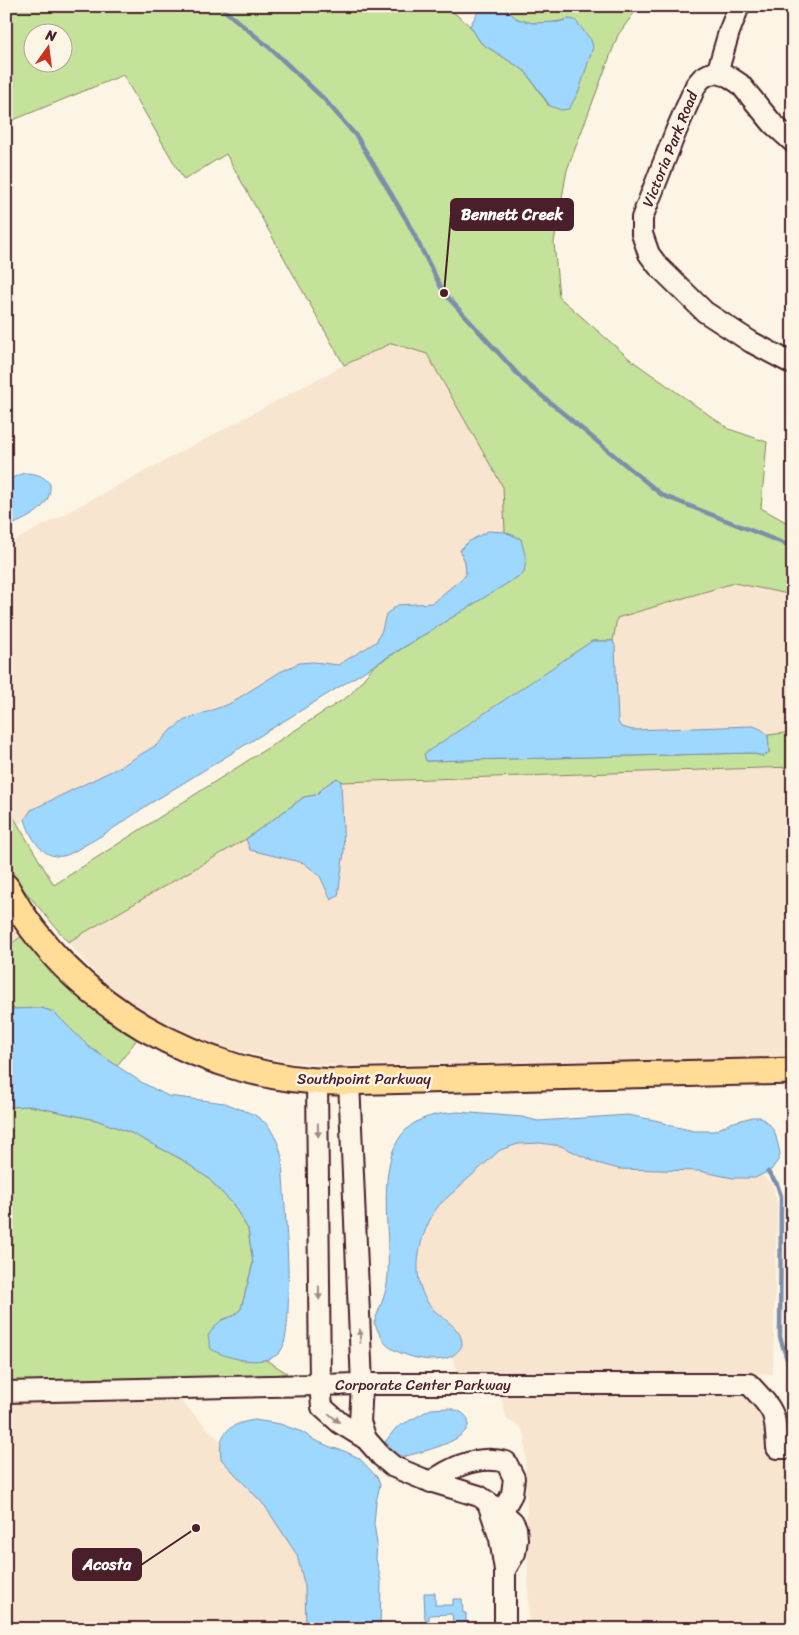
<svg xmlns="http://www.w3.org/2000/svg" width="799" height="1635" font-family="Sriracha,sans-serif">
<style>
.built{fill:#f8e5cf}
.green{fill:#c4e29a;stroke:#878062;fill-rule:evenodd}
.water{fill:#9ed8ff;stroke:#7c8eaa}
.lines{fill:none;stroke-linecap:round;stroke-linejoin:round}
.stream{stroke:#7c8eaa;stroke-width:4.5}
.minor-casing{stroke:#4a1f2b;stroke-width:24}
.major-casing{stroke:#4a1f2b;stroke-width:29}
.minor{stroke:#fcf5e5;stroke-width:20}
.major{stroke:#ffdd96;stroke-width:25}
.oneway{fill:#a38a88}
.labels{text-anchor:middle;stroke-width:5;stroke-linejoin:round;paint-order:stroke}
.street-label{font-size:15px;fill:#4a1f2b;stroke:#fcf5e5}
.leader{fill:none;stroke:#4a1f2b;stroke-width:2}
.callout-dot{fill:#4a1f2b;stroke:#fcf5e5;stroke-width:2}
.callout{fill:#4a1f2b;stroke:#4a1f2b;stroke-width:2}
.callout-label{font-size:16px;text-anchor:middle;font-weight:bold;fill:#fff}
</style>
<rect width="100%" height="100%" fill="#fcf5e5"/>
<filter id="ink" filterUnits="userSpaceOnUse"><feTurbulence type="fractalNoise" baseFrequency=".02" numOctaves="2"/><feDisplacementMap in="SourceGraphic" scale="10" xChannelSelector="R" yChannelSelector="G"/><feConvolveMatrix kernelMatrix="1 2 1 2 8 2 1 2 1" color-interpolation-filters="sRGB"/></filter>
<g filter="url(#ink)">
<g class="built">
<polygon points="392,343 427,354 503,487 505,532 487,531 468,542 460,550 465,562 466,575 432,603 397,605 386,614 382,630 376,642 338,665 314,662 248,693 229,704 185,720 169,732 158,744 120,767 31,810 25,819 18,825 8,808 6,809 6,545 344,365"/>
<polygon points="735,583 793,595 793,732 768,735 764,729 633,730 621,727 618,722 615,646 613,641 617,618"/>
<polygon points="793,767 792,1057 345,1066 285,1062 207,1043 151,1016 107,987 68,942 246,839 250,850 304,863 320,876 331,900 344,851 341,782"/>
<polygon points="6,905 23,935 6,948"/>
<polygon points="540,1143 561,1146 597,1163 619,1169 699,1171 733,1178 755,1178 761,1175 773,1185 777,1203 773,1374 458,1374 452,1357 461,1349 452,1325 433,1310 422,1294 418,1278 419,1257 427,1226 433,1214 439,1204 500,1150 518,1144"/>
<polygon points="744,1392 763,1411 786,1456 793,1458 793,1629 529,1629 525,1436 520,1427 507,1420 500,1393"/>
<polygon points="179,1399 221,1442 221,1459 265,1506 297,1555 305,1587 306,1629 6,1629 6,1402"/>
</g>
<g class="green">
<path d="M6 6H446L470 26 481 43 525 71 549 106 569 19C554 23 534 26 518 19 513 17 508 10 503 6H639L618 35 567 170 554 242 559 297 631 360 729 429 767 442 761 508 793 526V595L734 583 617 618 613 641H592L427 761 751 753 763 756 769 753 768 735 793 732V767L342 782 337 778 325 786 316 795 304 797 246 839 68 942 19 884 6 859V809L8 808 54 885 350 695 374 666 523 573 521 539 505 532 503 487 427 354 392 343 344 365 226 154 184 180 123 75 6 123ZM32 32H62V62H32Z"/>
<polygon points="23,935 60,980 137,1039 117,1066 89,1047 54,1012 41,1008 12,1009 6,1012 6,948"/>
<polygon points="31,1106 96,1120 129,1132 181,1159 208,1178 233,1204 248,1229 253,1263 241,1309 233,1316 222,1320 240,1360 266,1360 287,1373 278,1375 6,1381 6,1107"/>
</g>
<g class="water">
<polygon points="481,6 503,6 517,19 533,23 558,22 569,19 575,20 591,40 593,47 579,91 569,109 561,110 550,106 525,71 481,43 470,26"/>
<path d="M24 473C35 473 43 475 50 484 52 510 26 518 6 528V480Z"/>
<path d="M488 531 505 532 521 539 526 559 524 573 146 806C125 821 104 835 80 848 75 851 69 855 63 856 42 859 30 837 25 819L31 810 120 767 158 744 169 732 185 720 229 704 280 672 299 663 314 662 338 665 376 642 382 630 386 614 398 605 432 603 466 575 465 562 460 550 468 542Z"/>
<path d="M592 641H613L615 646 618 722 621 727 633 730 753 726C771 732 768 736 769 753L763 756 751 753 426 761 424 754Z"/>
<polygon points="337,778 341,782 344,851 338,896 331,900 320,876 304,863 250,850 246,839 304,797 316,795 325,786"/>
<path d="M41 1008 54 1012 89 1047 141 1082 168 1096 225 1103 255 1115 268 1125 278 1143 282 1158C283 1191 297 1332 280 1352 266 1368 227 1359 211 1349L208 1336 214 1327 222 1320 233 1316 241 1309 253 1263 248 1229 233 1204 208 1178 181 1159 129 1132 96 1120 31 1106 6 1107V1012L11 1009Z"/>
<path d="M458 1112 522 1117 538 1121 628 1115 659 1121 672 1126 694 1131H714L731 1123 752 1117H760L770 1125 775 1133 780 1153 779 1159 771 1170 755 1178H733L699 1171 619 1169 597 1163 561 1146 540 1143 518 1144 500 1150 439 1205C419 1232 406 1283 434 1310 444 1320 462 1328 462 1344 461 1349 459 1350 456 1353 442 1367 402 1357 388 1346 382 1341 378 1330 374 1323 378 1311 385 1297 387 1284 395 1233 362 1130 435 1115 443 1113 451 1113 458 1112Z"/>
<path d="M449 1408C456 1410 465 1412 468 1420 474 1441 417 1453 402 1457L385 1442 396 1428 431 1409Z"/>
<path d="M255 1420 280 1424 302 1432 314 1440 333 1448 344 1451 359 1458 377 1477 380 1485 376 1502 374 1524 377 1543 376 1559 381 1581 380 1629H306L305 1587 297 1555 265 1506 221 1459C221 1454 220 1448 221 1443 224 1426 241 1422 255 1420Z"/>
<polygon points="424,1593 435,1593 435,1605 453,1605 453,1599 462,1599 463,1613 466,1613 466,1623 453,1623 452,1614 429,1615 429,1620 425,1620"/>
</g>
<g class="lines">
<g class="stream">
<polyline points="219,6 270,48 324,99 357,137 406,219 444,293 524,381 662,495 793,547"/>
<polyline points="768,1172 777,1184 781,1196 780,1337 792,1375"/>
</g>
<g class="minor-casing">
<g id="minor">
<polyline points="717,73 729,32 739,6"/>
<polyline points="793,142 773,124 740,84 728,76 717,73 709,74 702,78 696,85 676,131 642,218 642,234 649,254 658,266 705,312 751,342 793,364"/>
<polyline points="317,1081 320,1385 322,1407 340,1423 366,1439 381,1456 394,1467 423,1479 479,1496 502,1512 513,1522 516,1528 517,1539 515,1553 505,1570"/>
<polyline points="349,1081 362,1384 360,1422 366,1439"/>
<path d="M6 1392 362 1384H749C775 1412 775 1410 777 1448H793"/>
<path d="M431 1482C453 1466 479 1455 506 1462L514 1478 512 1494 502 1512"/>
<polyline points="488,1503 500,1539 505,1570 505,1629"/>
</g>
</g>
<g class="major-casing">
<path id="major" d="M6 887C69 1005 202 1079 335 1082L793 1071"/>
</g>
<use href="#minor" class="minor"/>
<use href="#major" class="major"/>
</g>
<defs><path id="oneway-solid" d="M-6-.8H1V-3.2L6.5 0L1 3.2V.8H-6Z" transform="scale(1.25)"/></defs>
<g class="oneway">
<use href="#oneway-solid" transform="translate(318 1130) rotate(89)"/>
<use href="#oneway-solid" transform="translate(319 1293) rotate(89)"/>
<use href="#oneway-solid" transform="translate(360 1336) rotate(-93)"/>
<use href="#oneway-solid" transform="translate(334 1418) rotate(40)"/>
</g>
</g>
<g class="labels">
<g class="street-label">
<text transform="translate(670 149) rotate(-68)" y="5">Victoria Park Road</text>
<text x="364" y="1084">Southpoint Parkway</text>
<text x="423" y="1390">Corporate Center Parkway</text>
</g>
</g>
<path class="leader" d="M444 293L451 214M196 1528L141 1565"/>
<g class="callout-dot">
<circle cx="444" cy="293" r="5"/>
<circle cx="196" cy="1528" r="5"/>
</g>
<g class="callout">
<rect x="451" y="199" width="122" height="31" rx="5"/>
<rect x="73" y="1549" width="68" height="31" rx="5"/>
</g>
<g class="callout-label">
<text x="512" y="220">Bennett Creek</text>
<text x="107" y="1570">Acosta</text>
</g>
<rect width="799" height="1635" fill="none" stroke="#fcf5e5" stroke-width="25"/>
<rect x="12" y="12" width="774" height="1610" fill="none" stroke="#4a1f2b" stroke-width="2" filter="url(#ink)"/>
<g transform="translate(48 48) rotate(14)"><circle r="24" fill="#fcf5e5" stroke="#b59f9b"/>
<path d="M0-4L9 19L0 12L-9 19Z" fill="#c8321e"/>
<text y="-8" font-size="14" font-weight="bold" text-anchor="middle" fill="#4a1f2b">N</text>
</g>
</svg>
